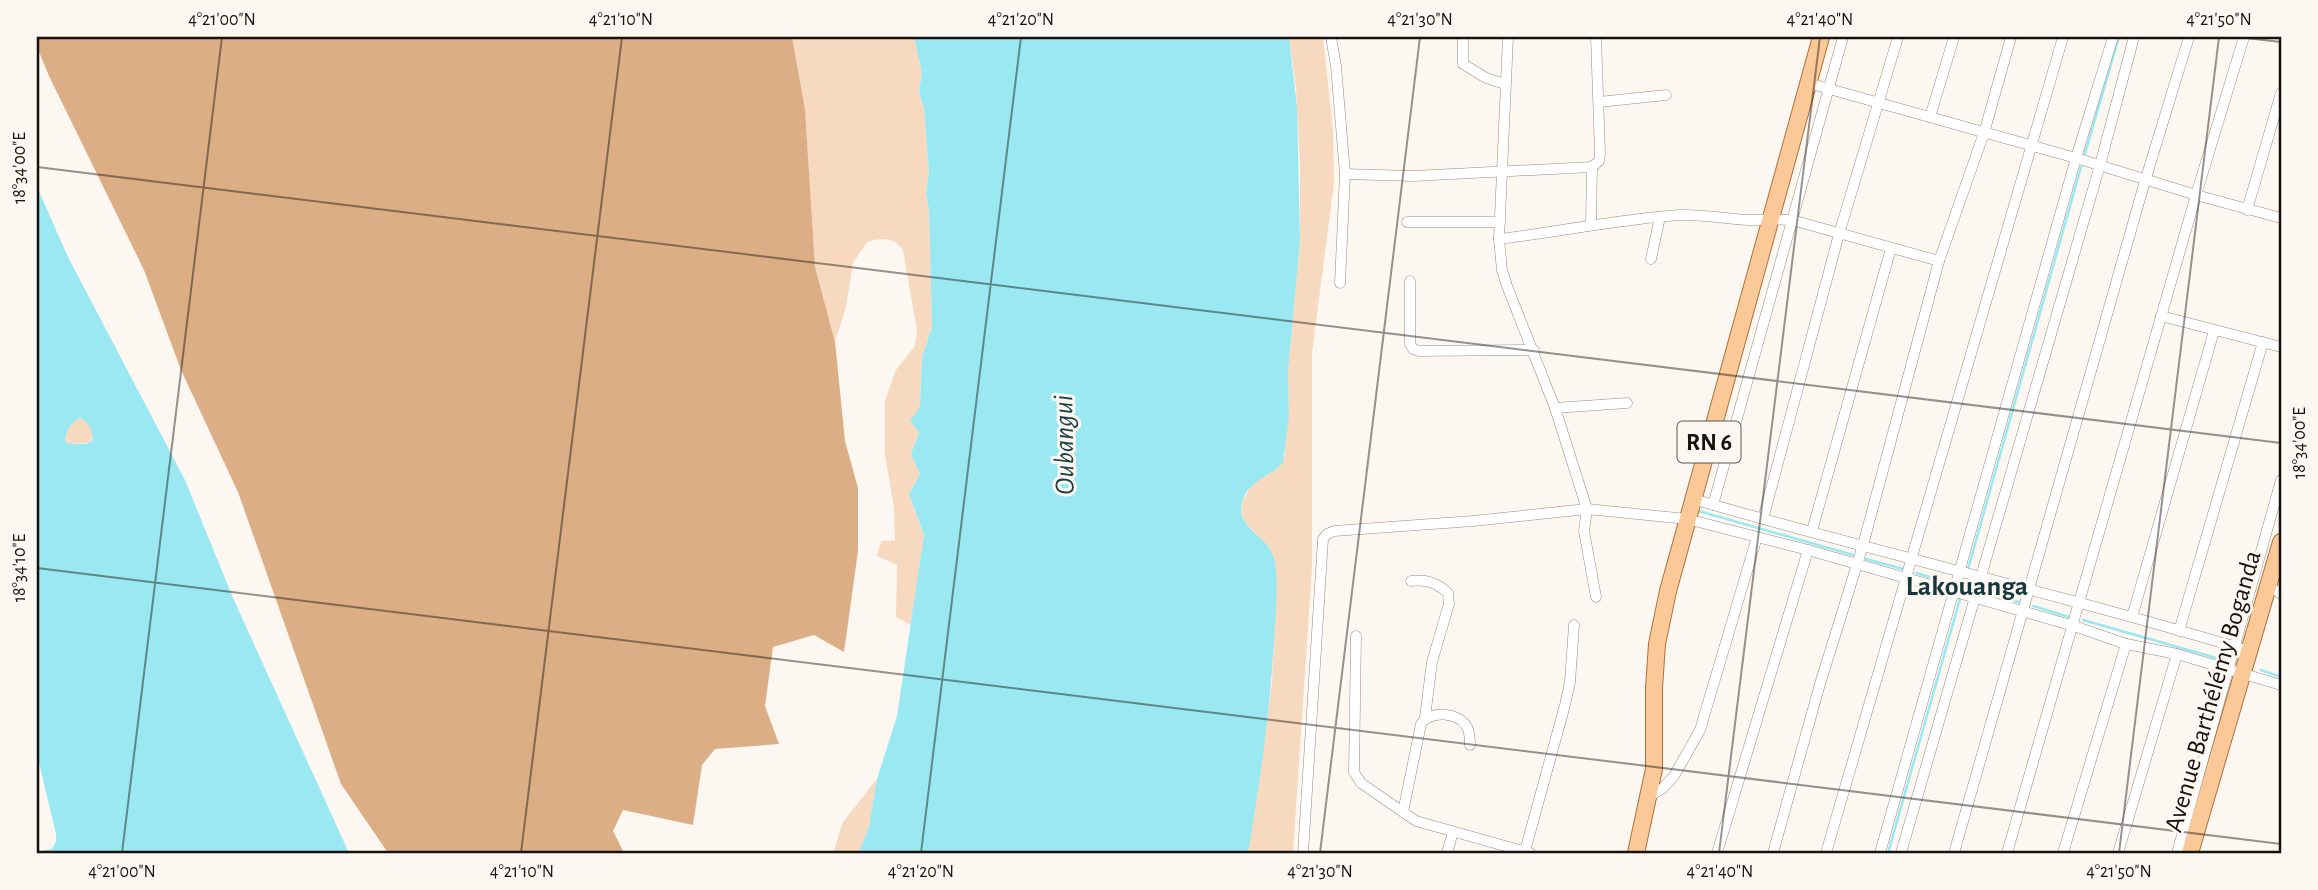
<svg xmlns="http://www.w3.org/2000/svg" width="2318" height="890" font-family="'Alegreya Sans',sans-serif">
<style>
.green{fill:#f7d9bf}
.forest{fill:#dcae85}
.water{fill:#9ae8f1;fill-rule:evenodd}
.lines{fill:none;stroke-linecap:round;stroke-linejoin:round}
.stream{stroke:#9ae8f1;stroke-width:2.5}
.street-casing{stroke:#988b7f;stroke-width:11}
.primary-casing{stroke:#a9723c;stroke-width:18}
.street{stroke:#fff;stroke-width:10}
.primary{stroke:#fbc998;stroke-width:16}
.ticks{fill:none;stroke:#17120e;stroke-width:2;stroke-opacity:0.45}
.labels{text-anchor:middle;stroke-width:6;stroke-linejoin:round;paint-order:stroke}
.shield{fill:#fdf7f2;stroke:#5c5752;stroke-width:2}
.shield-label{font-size:24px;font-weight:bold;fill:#17120e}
.street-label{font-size:26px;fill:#17120e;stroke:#fdf7f2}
.water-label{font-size:28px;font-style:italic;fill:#1c4145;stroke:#fdf7f2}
.neighbourhood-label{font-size:28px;font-weight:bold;fill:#16383c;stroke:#fdf7f2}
.neatline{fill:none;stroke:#17120e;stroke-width:2.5}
.ticks-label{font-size:18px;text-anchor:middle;fill:#17120e}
</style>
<rect width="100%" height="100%" fill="#fdf7f2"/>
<g class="green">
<path d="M792 37H914L922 73 919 91 924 110 929 172 926 193 929 210 932 327 922 357 919 432 911 454 920 474 909 494 924 535 911 625 896 617 897 565 877 556 881 541H895L894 507 885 455V401L896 370 915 346 917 330 903 250C893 236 882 238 867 242L853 263 846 307 835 342 815 267 805 109Z"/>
<polygon points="1289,37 1323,37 1333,130 1334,183 1312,353 1312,568 1293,853 1248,853 1258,790 1272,682 1276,588 1270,549 1244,521 1241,512 1242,502 1253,483 1279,467 1285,456 1285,436 1289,417 1288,372 1300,241 1300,166 1296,88"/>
<path d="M80 418C90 422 97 435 89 443H66C63 434 71 421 80 418Z"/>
<polygon points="877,779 869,826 859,853 833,853 843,822"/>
</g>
<polygon class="forest" points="37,37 792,37 805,109 815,267 835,342 845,441 858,488 858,551 844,652 814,635 773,647 765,706 779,744 715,749 702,765 693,825 623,810 613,831 624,853 388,853 341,784 238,492 181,370 144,270 49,76 37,47"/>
<g class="water">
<path d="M914 37H1289L1297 107 1300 241 1288 372 1289 417 1283 463C1269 477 1247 482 1242 503 1236 526 1262 534 1271 551 1274 556 1276 565 1276 571 1278 594 1275 618 1274 641 1270 712 1260 783 1248 853H859L869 826 877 779 897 716 924 535 909 494 920 474 911 454 919 432 910 421 920 407 922 357 932 327 929 210 926 193 929 172 924 110 919 91 922 73Z"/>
<path d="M37 187 68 257 185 480 233 598 349 853H37V848L41 851 52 849 56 842V834L37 754ZM80 418C89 421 94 433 92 441L86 444 66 443C63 434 72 421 80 418Z"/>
</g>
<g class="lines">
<g class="stream">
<polyline points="2084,157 2119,37"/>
<polyline points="1695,510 1853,555"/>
<polyline points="1866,559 1903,569"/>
<polyline points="1968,569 2081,167"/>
<polyline points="1916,573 1953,584"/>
<polyline points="1958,585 1972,589"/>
<polyline points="1982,592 2019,602"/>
<polyline points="2033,606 2069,617"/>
<polyline points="2083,620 2227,661"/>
<polyline points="2261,670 2281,677"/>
<polyline points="1888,853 1960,599"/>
</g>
<g class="street-casing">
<g id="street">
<polyline points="1331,37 1336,66 1345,174 1340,283"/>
<polyline points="1463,37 1463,64 1486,78 1505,84"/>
<polyline points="1508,37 1499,239 1502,270 1507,286 1555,408 1587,509 1584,531 1596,597"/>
<polyline points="1808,83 2076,158 2196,195 2281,218"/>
<polyline points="1599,102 1666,95"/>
<polyline points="1930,117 1954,37"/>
<polyline points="1592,167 1599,161 1600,153 1596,37"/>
<polyline points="1345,174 1413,176 1592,167 1591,224"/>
<polyline points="2247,210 2281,93"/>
<polyline points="1407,222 1500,222"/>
<path d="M1499 239C1559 232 1619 219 1680 215 1703 214 1726 219 1749 220 1764 220 1777 219 1792 220L1939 261"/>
<polyline points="1651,259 1660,217"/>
<polyline points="1410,281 1410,344 1413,349 1419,351 1534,350"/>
<polyline points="2161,316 2281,347"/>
<polyline points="1555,408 1627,403"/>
<path d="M1693 499C1877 553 2065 595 2249 651"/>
<polyline points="1713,505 1843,37"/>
<polyline points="1763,519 1839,234 1898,37"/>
<polyline points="1812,531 1891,248"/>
<path d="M1411 581C1427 579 1437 583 1448 593L1449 604 1432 662 1425 717"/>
<polyline points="2268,585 2281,594"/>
<polyline points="2132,617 2214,331"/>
<polyline points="2179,631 2263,342"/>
<polyline points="1356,636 1354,772 1361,783 1416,821 1530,853"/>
<polyline points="1650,796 1663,788 1674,776 1700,730 1757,537"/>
<path d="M1403 812 1421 724C1431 710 1458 712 1467 727 1470 733 1470 739 1470 745"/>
<polyline points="1525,851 1565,705 1570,682 1574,625"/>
<polyline points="1303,853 1323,539 1327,534 1334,531 1473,521 1587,509 1687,519 1808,550 2074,626 2126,644 2177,654 2281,685"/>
<polyline points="1447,853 1453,832"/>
<polyline points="1717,853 1808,550"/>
<polyline points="1773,853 1820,684 1863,545 1939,261 1984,133 2011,37"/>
<polyline points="1826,853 2063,37"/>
<polyline points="1880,853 2076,158 2113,37"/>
<polyline points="1901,853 2100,165 2134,37"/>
<polyline points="1954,853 2145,181 2189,37"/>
<polyline points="2007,853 2196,195 2244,37"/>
<polyline points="2063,853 2126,644"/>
<polyline points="2118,853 2177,654"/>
<polyline points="2177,853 2281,480"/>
</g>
</g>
<g class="primary-casing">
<g id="primary">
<polyline points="1636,853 1654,769 1654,688 1657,644 1668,591 1821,37"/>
<polyline points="2190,853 2281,542"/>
</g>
</g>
<use href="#street" class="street"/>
<use href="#primary" class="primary"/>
</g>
<path class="ticks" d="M2238 37 2281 42M37 167 2281 443M37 568 2281 844M122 853 222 37M521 853 622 37M921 853 1021 37M1320 853 1420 37M1719 853 1820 37M2119 853 2219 37"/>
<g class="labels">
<rect class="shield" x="1677.5" y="421.5" width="63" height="41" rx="5"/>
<g class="shield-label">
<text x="1709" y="450">RN 6</text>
</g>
<g class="street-label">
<text transform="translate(2212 691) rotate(-74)" y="9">Avenue Barthélémy Boganda</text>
</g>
<g class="water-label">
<text transform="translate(1063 445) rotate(-91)" y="10">Oubangui</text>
</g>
<g class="neighbourhood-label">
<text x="1967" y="595">Lakouanga</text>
</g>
</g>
<rect width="2318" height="890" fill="none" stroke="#fdf7f2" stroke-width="77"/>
<rect x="38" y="38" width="2242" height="814" class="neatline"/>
<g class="ticks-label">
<text x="222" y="25">4°21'00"N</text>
<text x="621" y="25">4°21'10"N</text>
<text x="1021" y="25">4°21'20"N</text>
<text x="1420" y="25">4°21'30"N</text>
<text x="1820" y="25">4°21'40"N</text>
<text x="2219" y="25">4°21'50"N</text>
<text transform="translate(19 168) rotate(-90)" y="6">18°34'00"E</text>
<text transform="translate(2299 443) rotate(-90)" y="6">18°34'00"E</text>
<text transform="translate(19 568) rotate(-90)" y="6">18°34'10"E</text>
<text x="122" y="877">4°21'00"N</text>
<text x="522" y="877">4°21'10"N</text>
<text x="921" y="877">4°21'20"N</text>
<text x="1320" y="877">4°21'30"N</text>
<text x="1720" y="877">4°21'40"N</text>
<text x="2119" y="877">4°21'50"N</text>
</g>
</svg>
